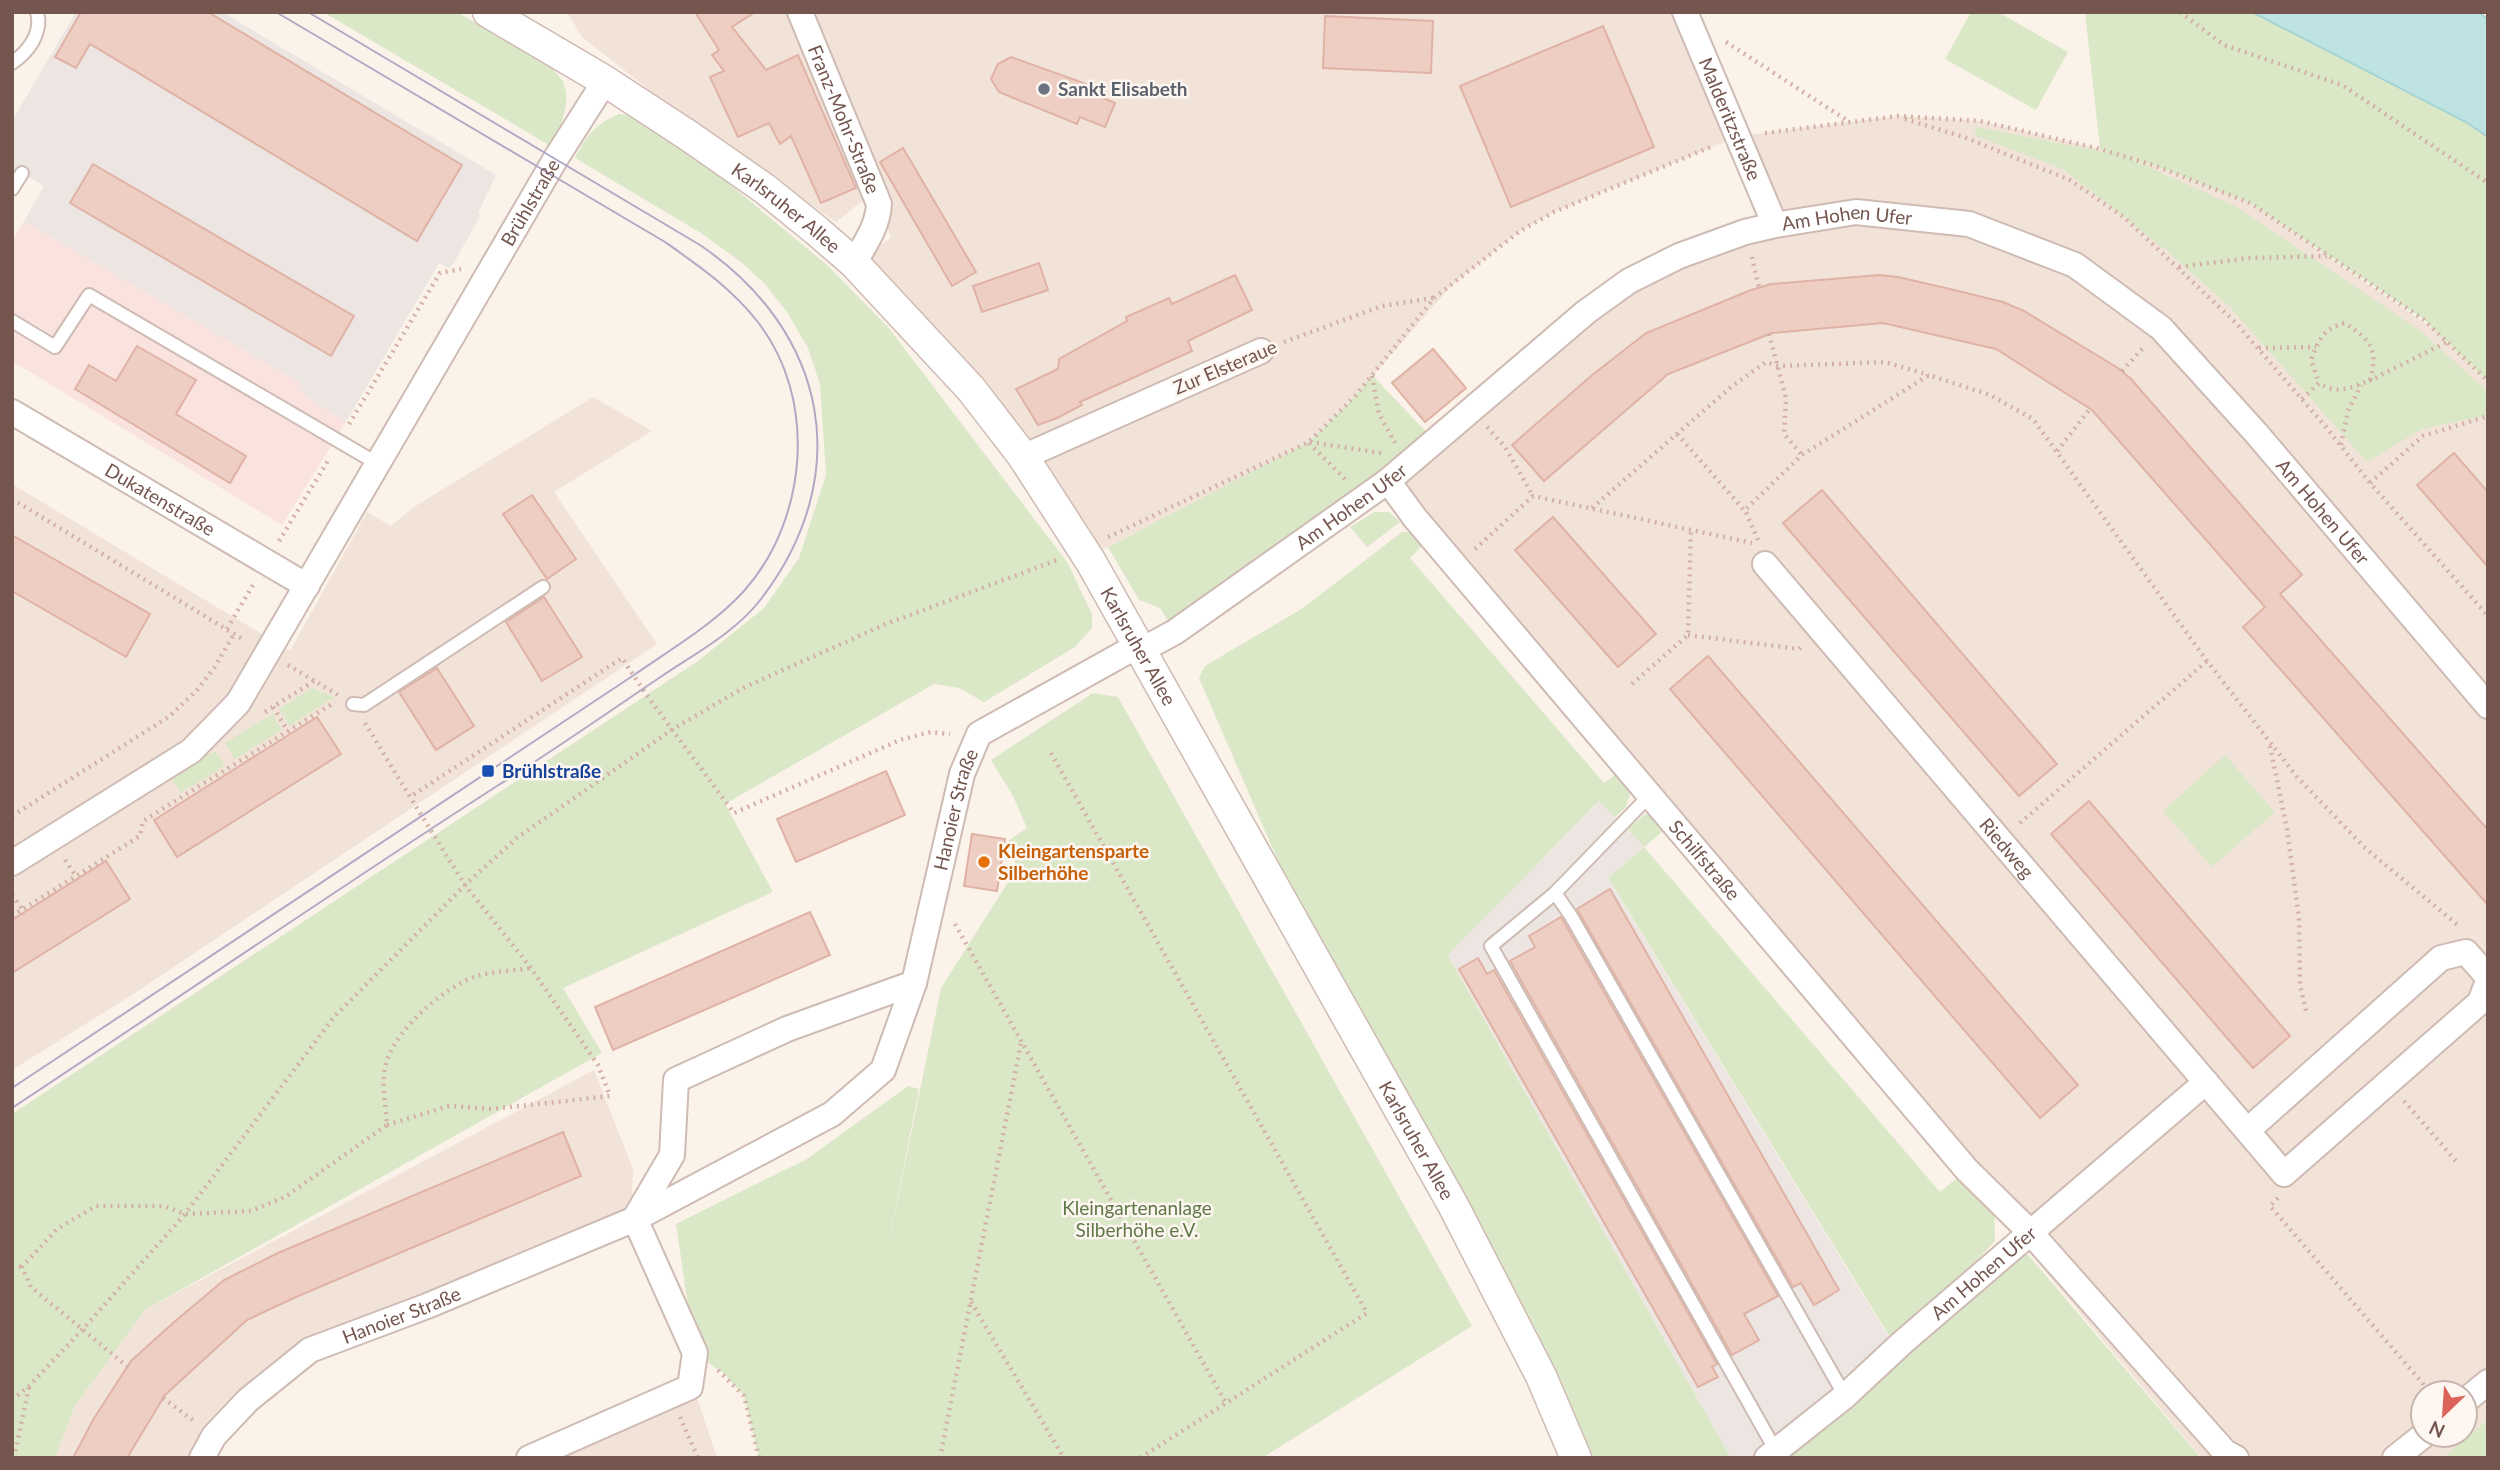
<svg xmlns="http://www.w3.org/2000/svg" width="2500" height="1470" font-family="Lato,sans-serif">
<style>
.residential{fill:#f2e3d8;fill-rule:evenodd}
.commercial{fill:#fae2de}
.industrial{fill:#ece5e2}
.green{fill:#dae8c8}
.water{fill:#bfe3e3;stroke:#a6d4d4;stroke-width:2}
.building{fill:#eecec3;stroke:#e0b2a5;stroke-width:2}
.lines{fill:none;stroke-linecap:round;stroke-linejoin:round}
.service-casing{stroke:#cebbb3;stroke-width:16}
.minor-casing{stroke:#cebbb3;stroke-width:28}
.tertiary-casing{stroke:#cebbb3;stroke-width:33}
.path{stroke:#d3b1a6;stroke-width:4.5;stroke-dasharray:2 5;stroke-linecap:butt}
.service{stroke:#fff;stroke-width:12}
.minor{stroke:#fff;stroke-width:24}
.tertiary{stroke:#fff;stroke-width:30}
.tram{stroke:#b3a8c5;stroke-width:2}
.worship-dot{fill:#6b7280;stroke:#fef6f0;stroke-width:2.5}
.transit-dot{fill:#1a4fb4;stroke:#fef6f0;stroke-width:2.5}
.food-dot{fill:#e8710a;stroke:#fef6f0;stroke-width:2.5}
.labels{text-anchor:middle;stroke-width:5;stroke-linejoin:round;paint-order:stroke}
.worship-label{font-size:19px;font-weight:bold;fill:#5b616d;stroke:#fef6f0;text-anchor:start}
.street-label{font-size:19px;fill:#74564f;stroke:#fef6f0}
.transit-label{font-size:19px;font-weight:bold;fill:#164399;stroke:#fef6f0;text-anchor:start}
.food-label{font-size:19px;font-weight:bold;fill:#c56008;stroke:#fef6f0;text-anchor:start}
.park-label{font-size:19px;fill:#5e7847;stroke:#fef6f0}
</style>
<rect width="100%" height="100%" fill="#fbf2e9"/>
<g class="residential">
<path d="M567 12H1683L1737 136 1898 116 1980 121 2100 149 2156 166 2250 203 2438 332 2488 381V1419L2443 1458H2202L2023 1245 1967 1170 1388 481 1586 312 1775 225 1737 137 1554 212 1520 231 1453 284 1356 395 1309 442 1292 455 1087 557 854 263 891 238 879 204 872 193 836 222 685 118 582 37ZM2423 1393H2465V1435H2423Z"/>
<polygon points="593,397 652,431 554,492 657,644 135,993 12,1070 12,484 290,651 367,512 391,526 414,507"/>
<polygon points="594,1070 633,1169 631,1219 310,1350 202,1458 55,1458 75,1406 145,1310"/>
<polygon points="694,1389 717,1458 540,1458"/>
</g>
<polygon class="commercial" points="24,221 299,382 304,395 346,422 282,525 12,361 12,242"/>
<g class="industrial">
<polygon points="76,12 222,12 496,175 478,213 480,216 455,261 449,268 439,263 346,422 304,395 299,382 24,221 44,186 12,167 12,121"/>
<polygon points="1600,801 1644,846 1608,879 1896,1349 1767,1458 1731,1458 1448,954"/>
</g>
<g class="green">
<path d="M323 12H457L553 69C556 73 561 78 563 82 572 102 561 129 549 145Z"/>
<polygon points="1971,12 1998,12 2068,52 2036,110 1945,59"/>
<polygon points="2085,12 2252,12 2466,122 2488,137 2488,381 2423,319 2250,203 2156,166 2129,158 2237,207 2422,332 2488,392 2488,415 2422,429 2367,462 2228,305 2167,251 2063,169 1974,135 1977,127 2110,153 2100,149"/>
<path d="M619 114 633 116 704 163 828 266 888 327 1067 562 1092 614V628L1075 647 984 702 959 688 934 684 725 804 773 892 563 988 602 1053 145 1310 75 1406 55 1458H12V1114L698 661 764 608 799 558 826 475 820 384 808 348 787 312 764 283 741 262 701 233 575 158C587 135 594 125 619 114Z"/>
<polygon points="1372,375 1433,439 1175,632 1160,608 1139,600 1108,547 1309,442 1356,395"/>
<polygon points="1374,512 1389,512 1400,522 1367,547 1350,527"/>
<polygon points="1402,532 1411,532 1424,544 1410,558 1604,783 1620,771 1632,787 1626,807 1615,817 1599,801 1448,955 1731,1458 1577,1458 1342,1009 1199,678 1205,666 1303,608"/>
<polygon points="312,688 334,697 290,726 279,709"/>
<polygon points="1093,693 1118,697 1472,1326 1262,1458 759,1458 744,1396 723,1373 695,1353 676,1224 807,1159 908,1086 919,1089 883,1270 941,988 1017,868 1008,841 1027,828 1013,796 991,760"/>
<polygon points="272,714 282,730 235,759 225,743"/>
<polygon points="205,750 208,755 215,751 225,766 181,793 171,777"/>
<polygon points="2225,755 2275,812 2212,867 2163,811"/>
<polygon points="1645,814 1655,815 1668,827 1644,847 1940,1192 1967,1170 1994,1196 1995,1241 1896,1347 1608,878 1644,847 1628,829"/>
<polygon points="2018,1243 2201,1458 1768,1458"/>
<polygon points="2488,1419 2488,1458 2443,1458"/>
</g>
<polygon class="water" points="2252,12 2478,12 2488,19 2488,137 2466,122"/>
<g class="building">
<polygon points="81,12 208,12 462,165 417,241 90,44 76,68 55,57"/>
<polygon points="695,12 755,12 732,27 766,70 798,55 856,188 821,203 791,136 780,144 769,123 738,137 710,77 724,71 712,55 719,50"/>
<polygon points="1325,16 1433,21 1431,73 1323,68"/>
<polygon points="1603,26 1654,147 1511,207 1460,86"/>
<polygon points="1011,57 1092,86 1089,92 1115,103 1105,127 1080,117 1077,124 999,92 991,79 998,64"/>
<polygon points="903,148 976,272 952,286 880,162"/>
<polygon points="93,164 354,316 331,356 70,203"/>
<polygon points="1039,263 1048,290 982,312 973,286"/>
<polygon points="1235,275 1252,310 1188,341 1192,351 1080,402 1082,405 1057,418 1038,425 1016,389 1058,369 1059,359 1127,321 1126,317 1169,298 1172,304"/>
<polygon points="1879,275 1898,277 1950,289 2003,302 2024,311 2118,368 2131,379 2302,575 2280,594 2488,830 2488,905 2243,627 2265,607 2092,410 1996,349 1883,323 1772,333 1668,374 1544,481 1512,445 1591,376 1646,333 1751,290 1771,284"/>
<polygon points="137,346 196,380 176,414 246,456 230,483 75,389 89,365 116,381"/>
<polygon points="1433,349 1466,388 1425,422 1392,383"/>
<polygon points="2454,453 2488,492 2488,567 2417,485"/>
<polygon points="1822,490 2057,764 2019,796 1783,523"/>
<polygon points="532,495 576,559 547,579 503,514"/>
<polygon points="1553,517 1656,634 1618,667 1515,550"/>
<polygon points="12,535 150,614 126,657 12,591"/>
<polygon points="544,597 582,657 542,681 506,622"/>
<polygon points="1708,656 2078,1085 2040,1118 1670,689"/>
<polygon points="437,668 474,726 436,750 399,692"/>
<polygon points="317,717 341,754 177,857 154,820"/>
<polygon points="886,771 905,815 796,862 777,819"/>
<polygon points="2089,801 2290,1036 2253,1068 2051,834"/>
<polygon points="972,834 1005,839 997,891 964,886"/>
<polygon points="106,861 130,899 12,973 12,920"/>
<polygon points="1610,889 1839,1290 1814,1305 1801,1283 1793,1287 1577,909"/>
<polygon points="810,912 830,955 613,1050 595,1007"/>
<polygon points="1561,917 1778,1296 1744,1314 1759,1340 1732,1355 1510,961 1535,947 1529,936"/>
<polygon points="1478,958 1487,974 1494,970 1717,1364 1712,1367 1718,1377 1698,1387 1459,969"/>
<polygon points="563,1132 581,1176 296,1297 247,1320 165,1395 127,1458 73,1458 93,1420 131,1361 173,1323 224,1280 278,1253"/>
</g>
<g class="lines">
<g class="service-casing">
<g id="service">
<path d="M12 63C28 52 43 33 37 12"/>
<polyline points="12,189 22,173"/>
<polyline points="12,321 55,347 89,295 378,464"/>
<polyline points="353,704 364,705 543,587"/>
<polyline points="1651,794 1555,893 1491,946 1776,1451"/>
<polyline points="1555,893 1571,916 1845,1396"/>
</g>
</g>
<g class="minor-casing">
<g id="minor">
<path id="s1" d="M800 12 879 204C878 226 865 244 854 263"/>
<path id="s2" d="M1685 12 1775 225"/>
<path id="s3" d="M12 412 307 586"/>
<polyline points="1023,457 1261,351"/>
<path id="s4" d="M1388 481 1415 518 1967 1170 2030 1232 2225 1452 2236 1458"/>
<path id="s5" d="M1765 564 2284 1174 2480 1002 2488 981"/>
<path id="s6" d="M1140 651 1175 632 1388 481 1586 312 1629 281 1679 256 1745 232 1775 225 1856 212 1969 224 2075 265 2161 328 2256 433 2488 706"/>
<path id="s7" d="M12 863 191 751 238 703 556 158 605 81"/>
<polyline points="2248,1130 2441,958 2466,952 2488,977"/>
<polyline points="635,1218 672,1155 676,1080 787,1029 914,983"/>
<polyline points="2465,1401 2488,1382"/>
<path id="s8" d="M202 1458 214 1436 248 1400 310 1350 427 1306 635 1219 832 1114 883 1070 914 983 962 774 979 734 1137 646"/>
<polyline points="529,1458 690,1387 695,1353 635,1219"/>
<path id="s9" d="M1767 1458 1845 1396 1903 1342 2206 1082"/>
<polyline points="2395,1458 2424,1435"/>
</g>
</g>
<g class="tertiary-casing">
<g id="tertiary">
<path id="s10" d="M488 12 605 81 689 136 765 189 817 231 854 263 971 389 1022 455 1091 562 1453 1205 1541 1376 1576 1458"/>
</g>
</g>
<g class="path">
<polyline points="2180,12 2224,45 2342,85 2488,183"/>
<polyline points="1726,42 1848,121"/>
<polyline points="1905,119 1964,137 2070,180 2125,218 2235,322 2326,427 2370,483 2488,616"/>
<polyline points="1765,133 1898,116 1980,121 2100,149 2156,166 2250,203 2423,319 2488,381"/>
<polyline points="1752,257 1759,288"/>
<polyline points="2179,267 2250,258 2327,256"/>
<polyline points="1769,334 1786,398 1784,434 1802,455"/>
<polyline points="1284,342 1382,306 1433,298"/>
<polyline points="2259,348 2316,347"/>
<polyline points="2122,371 2144,347"/>
<polyline points="1372,376 1379,414 1395,443"/>
<polyline points="2369,381 2447,342"/>
<path d="M2302 399 2319 383 2311 360C2319 339 2323 329 2345 323 2370 340 2379 349 2370 380 2352 388 2336 395 2319 383"/>
<polyline points="349,424 440,273 461,269"/>
<polyline points="1487,427 1505,447 1533,496"/>
<polyline points="1677,434 1745,511"/>
<polyline points="1310,442 1381,453"/>
<polyline points="1309,443 1345,479"/>
<polyline points="2341,445 2348,411 2361,385"/>
<polyline points="2057,451 2090,409"/>
<polyline points="2370,483 2423,436 2488,416"/>
<polyline points="12,499 244,640"/>
<polyline points="1592,508 1731,387 1766,362 1778,366 1885,362 1929,375"/>
<polyline points="1108,537 1309,442 1356,395 1434,298 1520,231 1554,212 1713,146"/>
<polyline points="1758,540 1745,510 1802,455 1929,375 1990,395 2033,419 2207,661 2297,777 2365,848 2459,926"/>
<polyline points="279,541 329,459"/>
<polyline points="1475,549 1533,496 1752,543"/>
<polyline points="227,629 253,585"/>
<polyline points="1688,635 1799,649 1801,647"/>
<polyline points="288,665 338,695"/>
<polyline points="1632,684 1688,635 1691,530"/>
<polyline points="273,707 288,731"/>
<polyline points="265,712 314,681"/>
<polyline points="365,723 410,797 622,658 648,697 734,813 900,740 931,732 950,734"/>
<polyline points="2270,746 2287,829 2299,918 2300,985 2306,1011"/>
<polyline points="1051,753 1367,1313 1140,1458"/>
<polyline points="12,816 170,716 197,690 214,668 234,634"/>
<polyline points="2020,823 2207,661"/>
<polyline points="65,860 76,876"/>
<polyline points="12,895 23,910"/>
<polyline points="12,916 140,836 143,821 335,702"/>
<polyline points="955,924 1226,1403"/>
<polyline points="2404,1101 2456,1161"/>
<polyline points="387,1125 449,1106 492,1109 610,1096 598,1065 531,968 465,885 410,797"/>
<polyline points="2278,1198 2270,1206 2431,1393"/>
<polyline points="12,1265 22,1267"/>
<polyline points="971,1302 1064,1458"/>
<path d="M128 1367 31 1287 22 1267 57 1229 96 1206H164L185 1214 251 1211 285 1197 387 1125C386 1105 380 1079 387 1060 398 1028 445 986 477 976 494 971 514 971 531 968"/>
<polyline points="718,1370 744,1396 759,1458"/>
<polyline points="163,1398 194,1421"/>
<polyline points="12,1400 29,1386 83,1329 185,1214 334,1017 465,885 517,838 673,729 745,687 886,624 1057,560"/>
<polyline points="680,1417 698,1458"/>
<polyline points="14,1458 29,1387"/>
<polyline points="940,1458 1021,1043"/>
</g>
<use href="#service" class="service"/>
<use href="#minor" class="minor"/>
<use href="#tertiary" class="tertiary"/>
<g class="tram">
<path d="M12 1088 634 675C671 649 713 625 744 591 808 519 818 398 757 321 731 288 699 266 665 242L276 12"/>
<path d="M12 1108C174 1001 334 891 497 786 553 751 607 713 662 676 696 653 736 632 761 599 856 475 828 332 700 245L308 12"/>
</g>
</g>
<circle class="worship-dot" cx="1044" cy="89" r="7"/>
<rect class="transit-dot" x="481" y="764" width="14" height="14" rx="3.5"/>
<circle class="food-dot" cx="984" cy="862" r="7"/>
<g class="labels">
<g class="worship-label">
<text x="1058" y="96">Sankt Elisabeth</text>
</g>
<g class="street-label">
<text dy="7" stroke="none"><textPath href="#s2" startOffset="116">Malderitzstraße</textPath></text>
<text dy="7" stroke="none"><textPath href="#s1" startOffset="116">Franz-Mohr-Straße</textPath></text>
<text dy="7" stroke="none"><textPath href="#s7" startOffset="858">Brühlstraße</textPath></text>
<text dy="7" stroke="none"><textPath href="#s10" startOffset="357">Karlsruher Allee</textPath></text>
<text dy="7" stroke="none"><textPath href="#s6" startOffset="844">Am Hohen Ufer</textPath></text>
<text transform="translate(1225 367) rotate(-23)" y="7">Zur Elsteraue</text>
<text dy="7" stroke="none"><textPath href="#s3" startOffset="172">Dukatenstraße</textPath></text>
<text dy="7" stroke="none"><textPath href="#s6" startOffset="256">Am Hohen Ufer</textPath></text>
<text dy="7" stroke="none"><textPath href="#s6" startOffset="1432">Am Hohen Ufer</textPath></text>
<text dy="7" stroke="none"><textPath href="#s10" startOffset="924">Karlsruher Allee</textPath></text>
<text dy="7" stroke="none"><textPath href="#s8" startOffset="1066">Hanoier Straße</textPath></text>
<text dy="7" stroke="none"><textPath href="#s5" startOffset="373">Riedweg</textPath></text>
<text dy="7" stroke="none"><textPath href="#s4" startOffset="494">Schilfstraße</textPath></text>
<text dy="7" stroke="none"><textPath href="#s10" startOffset="1491">Karlsruher Allee</textPath></text>
<text dy="7" stroke="none"><textPath href="#s9" startOffset="285">Am Hohen Ufer</textPath></text>
<text dy="7" stroke="none"><textPath href="#s8" startOffset="252">Hanoier Straße</textPath></text>
</g>
<g class="transit-label">
<text x="502" y="778">Brühlstraße</text>
</g>
<g class="food-label">
<text x="998" y="858">Kleingartensparte<tspan x="998" dy="22">Silberhöhe</tspan></text>
</g>
<g class="park-label">
<text x="1137" y="1215">Kleingartenanlage<tspan x="1137" dy="22">Silberhöhe e.V.</tspan></text>
</g>
</g>
<rect width="2500" height="1470" fill="none" stroke="#74564f" stroke-width="28"/>
<g transform="translate(2444 1414) rotate(205)"><circle r="33" fill="#fef6f0" stroke="#c7b6b0" stroke-width="2"/>
<path d="M0-5L12 26L0 18L-12 26Z" fill="#db6359"/>
<text y="-10" font-size="19" font-weight="bold" text-anchor="middle" fill="#74564f">N</text>
</g>
</svg>
